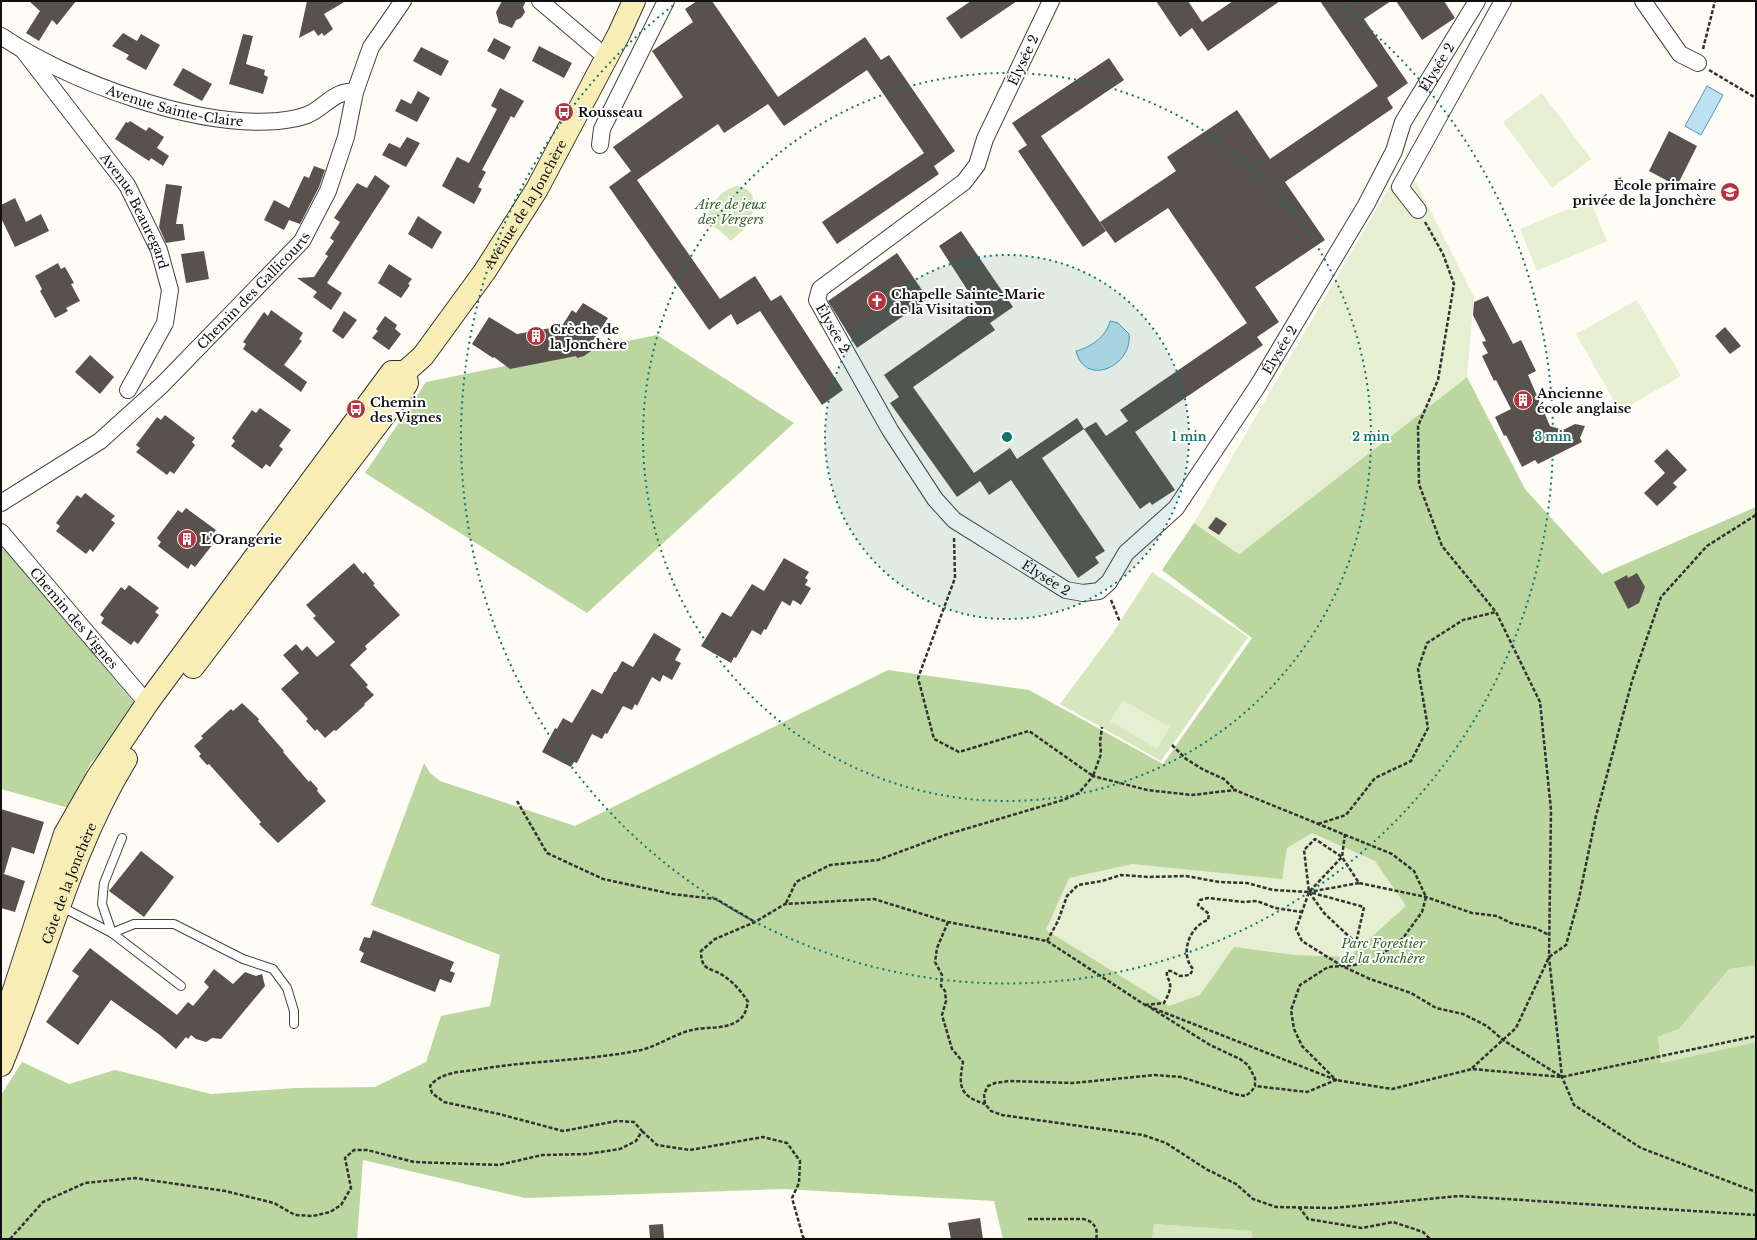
<svg xmlns="http://www.w3.org/2000/svg" width="1757" height="1240" font-family="'Libre Baskerville',serif">
<style>
.green{fill:#d6e7c0}
.forest{fill:#bcd6a0}
.pitch{fill:#e6efd1}
.water{fill:#bde1f2;stroke:#4a99c3}
.building{fill:#58514d}
.lines{fill:none;stroke-linecap:round;stroke-linejoin:round}
.lane-casing{stroke:#434343;stroke-width:10}
.street-casing{stroke:#434343;stroke-width:18}
.secondary-casing{stroke:#323232;stroke-width:24}
.path{stroke:#323232;stroke-width:2.5;stroke-dasharray:4 2;stroke-linecap:butt}
.lane{stroke:#fff;stroke-width:8}
.street{stroke:#fff;stroke-width:16}
.secondary{stroke:#f8edb5;stroke-width:22}
.ring{fill:none;stroke:#0f766e;stroke-width:2;stroke-dasharray:2 4}
.labels{text-anchor:middle;stroke-width:4;stroke-linejoin:round;paint-order:stroke}
.street-label{font-size:13px;fill:#101010;stroke:#fff}
.poi-label{font-size:13px;font-weight:bold;fill:#101010;stroke:#fff;text-anchor:start}
.park-label{font-size:13px;font-style:italic;fill:#356425;stroke:#fff}
.centre{fill:#0f766e;stroke:#fff;stroke-width:2}
.ring-label{font-size:12px;text-anchor:middle;font-weight:bold;fill:#0f766e;stroke:#fff;stroke-width:4;stroke-linejoin:round;paint-order:stroke}
</style>
<rect width="100%" height="100%" fill="#fefcf5"/>
<g class="green">
<path d="M737 186C761 189 755 213 745 228 741 232 735 237 731 241L719 230 705 222C713 205 717 191 737 186Z"/>
<polygon points="1152,572 1248,637 1161,761 1060,704 1112,634"/>
<polygon points="1752,966 1756,967 1756,1042 1661,1063 1658,1037 1679,1029 1729,969"/>
<polygon points="1154,1224 1253,1231 1252,1239 1152,1239"/>
</g>
<g class="forest">
<polygon points="657,335 794,423 587,613 365,473 426,382"/>
<polygon points="1467,377 1525,489 1602,574 1756,507 1756,967 1752,966 1729,969 1679,1029 1658,1037 1661,1063 1756,1042 1756,1239 1252,1239 1252,1231 1154,1224 1152,1239 1003,1239 994,1201 784,1189 525,1198 363,1160 357,1239 1,1239 1,1095 22,1062 69,1084 115,1070 211,1094 295,1088 375,1087 426,1062 441,1016 490,1006 500,955 371,905 424,763 430,773 440,781 575,826 888,670 1029,690 1163,764 1252,638 1162,570 1194,523 1239,554"/>
<polygon points="1,543 140,710 90,764 69,808 1,789"/>
</g>
<g class="pitch">
<polygon points="1542,93 1591,159 1552,188 1503,122"/>
<polygon points="1405,160 1474,297 1467,377 1239,554 1194,523"/>
<polygon points="1590,200 1607,241 1537,271 1520,229"/>
<polygon points="1637,300 1681,376 1620,411 1576,334"/>
<polygon points="1123,700 1170,727 1157,749 1110,721"/>
<polygon points="1312,833 1375,861 1406,906 1349,957 1294,955 1234,947 1200,995 1169,1006 1046,930 1069,878 1132,864 1282,879 1287,848"/>
</g>
<g class="water">
<polygon points="1707,86 1723,95 1701,135 1685,126"/>
<path d="M1110 321 1118 323 1129 334C1133 366 1085 388 1076 351 1090 348 1107 336 1110 321Z"/>
</g>
<g class="building">
<polygon points="29,1 76,1 57,25 52,20 39,41 26,33 40,11"/>
<polygon points="307,1 346,1 324,14 333,29 324,36 322,33 318,36 314,30 299,38"/>
<polygon points="502,1 526,1 523,7 525,12 521,18 516,20 512,28 499,23 496,12"/>
<polygon points="697,1 712,1 778,97 865,37 881,60 889,55 955,151 934,166 939,174 837,244 822,222 924,153 867,70 784,126 768,104 724,133 718,124 637,180 720,299 755,276 771,301 781,295 843,390 822,405 760,311 737,325 731,314 709,330 609,187 631,171 613,147 683,97 652,51 693,22 685,9"/>
<polygon points="971,1 1017,1 961,39 946,18"/>
<polygon points="1156,1 1188,1 1202,22 1233,1 1280,1 1208,51 1192,28 1180,37"/>
<polygon points="1320,1 1391,1 1364,19 1408,83 1387,98 1393,108 1285,182 1325,240 1255,287 1279,322 1257,337 1263,345 1135,432 1175,490 1152,505 1150,502 1140,509 1084,429 1096,422 1106,436 1128,421 1120,410 1247,323 1168,208 1115,243 1100,222 1176,171 1167,157 1237,110 1270,159 1378,86"/>
<polygon points="1396,1 1444,1 1455,18 1422,40"/>
<polygon points="123,33 137,41 141,34 160,45 146,70 126,59 129,55 112,46"/>
<polygon points="243,34 253,36 246,64 265,70 264,75 268,77 263,94 229,84"/>
<polygon points="494,38 511,47 504,60 487,51"/>
<polygon points="539,46 572,63 564,78 532,61"/>
<polygon points="421,47 449,61 441,76 413,61"/>
<polygon points="1109,58 1124,80 1041,136 1106,231 1083,247 1018,151 1027,145 1012,123"/>
<polygon points="183,68 212,84 202,101 173,85"/>
<polygon points="500,88 524,101 514,118 511,116 482,170 486,172 478,187 482,189 474,204 442,186 457,157 469,163 497,109 491,106"/>
<polygon points="418,91 430,98 417,122 395,111 401,99 411,104"/>
<polygon points="130,121 146,131 149,127 164,137 157,148 169,156 163,166 151,158 149,161 115,139 126,122 128,123"/>
<polygon points="1669,131 1697,146 1677,186 1649,171"/>
<polygon points="407,137 420,143 406,167 382,155 389,143 400,148"/>
<polygon points="314,166 325,170 319,187 300,224 289,220 284,230 264,220 274,200 289,208 304,176 309,178"/>
<polygon points="375,175 390,186 327,283 342,293 331,310 313,297 317,292 297,278 314,277 328,256 325,254 334,241 330,238 340,222 334,218 357,183 367,188"/>
<polygon points="166,184 182,186 176,224 183,224 185,240 166,243 159,227"/>
<polygon points="15,198 26,222 41,214 49,231 15,247 1,218 1,205"/>
<polygon points="418,216 442,232 432,249 408,234"/>
<polygon points="961,231 1013,307 990,323 995,330 913,387 974,473 1010,448 1017,459 1077,418 1084,429 1042,458 1105,551 1095,557 1099,563 1078,578 1011,480 989,495 980,481 957,497 890,403 899,397 884,375 979,308 939,246"/>
<polygon points="204,251 209,279 186,283 181,254"/>
<polygon points="897,253 928,299 857,348 828,301"/>
<polygon points="58,263 61,269 65,267 74,283 71,284 80,301 66,308 68,311 55,318 40,291 42,289 35,276"/>
<polygon points="389,264 412,279 408,284 410,285 401,298 378,283"/>
<polygon points="1488,296 1513,344 1521,340 1536,371 1528,375 1550,426 1563,430 1575,424 1585,426 1580,438 1582,442 1538,464 1535,460 1522,467 1506,435 1504,436 1495,417 1511,409 1496,380 1494,381 1482,356 1488,353 1482,342 1486,341 1473,315 1474,302"/>
<polygon points="583,303 608,318 589,347 591,351 584,356 577,358 576,356 510,369 494,357 493,358 472,344 489,317 517,334 562,326 572,310 576,313"/>
<polygon points="271,310 303,333 299,339 302,341 284,365 307,382 301,392 243,349 246,344 243,342 264,312 268,316"/>
<polygon points="344,311 357,320 343,339 332,331"/>
<polygon points="385,316 397,325 395,329 401,334 389,350 372,338 378,331 376,329"/>
<polygon points="1725,327 1741,346 1730,354 1715,336"/>
<polygon points="90,355 114,377 100,394 75,372"/>
<polygon points="260,408 291,430 279,446 283,449 270,467 266,464 262,469 231,446 235,441 232,438 252,410 256,413"/>
<polygon points="165,415 195,438 192,442 195,445 174,474 170,471 167,475 136,452 140,448 136,445 157,417 161,420"/>
<polygon points="1667,449 1687,470 1673,483 1677,487 1657,506 1644,493 1665,473 1654,461"/>
<polygon points="85,493 115,516 111,520 115,523 93,552 90,549 86,554 56,531 60,526 56,523 77,495 81,498"/>
<polygon points="186,508 216,530 212,535 217,539 195,567 191,564 188,569 158,546 161,542 157,538 178,510 182,513"/>
<polygon points="1216,517 1227,524 1219,535 1208,528"/>
<polygon points="784,558 809,572 805,578 808,580 805,585 811,588 801,605 793,600 790,606 782,601 766,630 764,629 761,635 752,630 736,658 734,657 731,663 701,646 722,612 731,617 752,584 764,591"/>
<polygon points="354,563 363,574 365,572 375,584 373,585 400,615 365,646 367,649 350,665 368,685 366,687 374,695 364,704 365,705 336,731 334,730 325,738 317,729 315,731 306,721 308,719 281,689 299,673 283,655 296,644 302,651 307,646 317,657 335,642 313,618 316,616 306,605"/>
<polygon points="1637,573 1645,587 1639,603 1628,609 1614,582 1627,575 1628,578"/>
<polygon points="129,585 159,608 155,612 159,615 138,644 134,641 131,645 101,623 104,618 100,615 121,587 125,590"/>
<polygon points="654,633 681,649 675,660 681,663 672,680 663,675 660,682 652,677 637,706 635,704 632,710 623,706 607,734 605,733 602,739 592,734 577,763 574,762 571,767 542,752 555,728 557,729 563,718 572,723 592,689 602,694 614,672 616,672 622,661 633,667"/>
<polygon points="242,703 259,719 258,721 284,751 283,752 309,782 310,780 318,789 317,791 326,801 278,843 259,824 261,822 209,764 207,765 199,756 201,754 194,746 203,738 201,736 231,709 233,711"/>
<polygon points="1,809 44,822 34,854 12,847 4,874 1,873"/>
<polygon points="141,851 174,877 144,917 109,891"/>
<polygon points="1,873 25,881 15,912 1,908"/>
<polygon points="373,930 454,962 450,971 455,973 451,983 440,979 435,992 360,962 364,953 359,950 364,937 370,938"/>
<polygon points="90,948 177,1015 188,1002 193,1006 209,987 204,982 214,969 233,984 245,972 256,976 262,974 265,986 221,1039 212,1038 206,1042 196,1039 191,1035 188,1039 186,1037 176,1049 160,1035 111,1000 78,1045 46,1022 79,976 72,971"/>
<polygon points="980,1218 983,1239 951,1239 948,1223"/>
<polygon points="663,1224 664,1239 650,1239 649,1225"/>
</g>
<g class="lines">
<g class="lane-casing">
<g id="lane">
<polyline points="122,838 104,883 102,904 112,933 134,924 174,924 243,959 273,969 287,988 294,1011 294,1024"/>
<polyline points="60,906 112,933 181,986"/>
</g>
</g>
<g class="street-casing">
<g id="street">
<polyline points="540,1 607,58"/>
<path id="s1" d="M1051 1 985 139 977 165 964 182 820 289 817 300 890 430 935 499 954 520 1066 590 1083 593 1099 591 1109 582 1126 553 1176 508 1257 387 1366 205 1394 151 1403 122 1477 1"/>
<polyline points="1643,1 1680,54 1698,63"/>
<path id="s2" d="M1 36C69 82 195 128 278 121 287 120 299 118 307 115 325 108 333 90 355 92"/>
<path id="s3" d="M23 50 127 185 159 250 170 290 165 323 128 390"/>
<polyline points="600,145 602,129 666,1"/>
<polyline points="1418,210 1400,187 1503,1"/>
<path id="s4" d="M1 503 100 441 162 385 302 241 328 191 346 137 355 92 371 47 403 1"/>
<path id="s5" d="M1 532 140 695 148 702"/>
</g>
</g>
<g class="secondary-casing">
<g id="secondary">
<polyline points="193,667 401,393 407,383 405,372"/>
<path id="s6" d="M1 1030 65 834 97 778 148 702 392 372H405L423 356 485 271 537 189 619 34 634 1"/>
<path id="s7" d="M1 1065C44 963 68 854 126 759"/>
</g>
</g>
<g class="path">
<polyline points="1703,49 1715,1"/>
<polyline points="1709,70 1756,98"/>
<polyline points="1425,222 1443,254 1454,284 1438,380 1418,426 1419,484 1442,546 1496,612 1540,702 1551,810 1549,957 1562,1077 1574,1105 1641,1148 1756,1192"/>
<polyline points="954,538 955,578 918,678 934,739 959,752 1029,731 1093,776 1101,754 1100,742 1102,727"/>
<polyline points="1111,600 1120,622"/>
<polyline points="1172,745 1186,759 1204,770 1224,779 1235,790"/>
<polyline points="517,801 547,853 603,879 672,894 716,899 755,922"/>
<polyline points="1318,824 1346,815 1375,778 1411,761 1428,728 1418,669 1427,643 1463,620 1496,612"/>
<polyline points="1345,834 1342,857 1309,892 1296,929 1302,941 1342,966 1370,979 1411,993 1436,1008 1463,1014 1487,1026 1503,1040 1562,1077"/>
<polyline points="1359,883 1309,892 1364,907 1356,943 1324,913 1309,892 1304,850 1315,839 1342,857 1359,883 1426,897 1472,913 1497,916 1511,923 1535,928 1549,935"/>
<polyline points="786,903 796,882 830,865 878,860 945,835 1063,800 1079,793 1093,776 1147,790 1192,795 1235,790 1392,854 1414,871 1426,897 1422,912 1403,938 1373,961 1354,965 1328,967 1300,985 1291,1010 1294,1029 1302,1046 1336,1080 1307,1092 1255,1086"/>
<path d="M948 922 937 948 935 962 942 975 941 986 945 991 946 1001 942 1015 952 1049 963 1062C958 1087 960 1096 985 1104"/>
<polyline points="1047,941 1058,921 1067,896 1078,885 1102,881 1121,875 1149,877 1186,876 1219,882 1247,883 1273,890 1309,892"/>
<path d="M1145 1005 1164 1003C1167 997 1171 991 1170 984 1169 979 1166 976 1167 971H1171L1180 976 1190 975 1193 969C1179 953 1190 926 1208 920L1209 914 1198 905 1200 900 1208 898 1244 902 1257 901 1275 908 1302 912"/>
<polyline points="1151,1008 1210,1045 1240,1059 1248,1065 1255,1078 1255,1086 1251,1092 1245,1096 1234,1094 1181,1077 1155,1075 1073,1083 1009,1081 995,1083 988,1086 984,1094 985,1104 991,1111 1002,1115 1143,1135 1166,1143 1206,1169 1236,1184 1253,1199 1276,1207 1333,1208 1459,1196 1756,1215"/>
<polyline points="1472,1068 1516,1028 1549,957 1566,945 1579,898 1596,816 1632,681 1661,597 1707,546 1756,515"/>
<polyline points="642,1131 657,1145 690,1150 763,1137 787,1143 800,1161 799,1183 792,1198 803,1237 805,1239"/>
<polyline points="1299,1207 1308,1219 1362,1228 1393,1222 1423,1232 1430,1239"/>
<path d="M1028 1219H1083C1093 1221 1099 1228 1096 1239"/>
<path d="M10 1239 43 1202 85 1183 135 1178 225 1191 274 1203 295 1215 313 1216 330 1212 341 1205 351 1188 345 1158 354 1150H367L414 1162 499 1165 542 1155 587 1154 620 1149 636 1141 642 1131 634 1122 617 1121 563 1131 499 1114 444 1102 432 1093 430 1086C441 1071 464 1072 481 1069 534 1060 588 1061 641 1050 658 1046 674 1034 692 1030 708 1026 731 1031 743 1016 746 1012 747 1006 748 1002 742 992 734 983 724 976 711 967 701 972 701 951L715 939 755 922 785 904 874 899 948 922 1047 941 1145 1005 1336 1080 1392 1089 1472 1069 1562 1077 1756 1036"/>
</g>
<use href="#lane" class="lane"/>
<use href="#street" class="street"/>
<use href="#secondary" class="secondary"/>
</g>
<circle cx="1007" cy="437" r="182" fill="#0f766e" fill-opacity=".12"/>
<g class="ring">
<circle cx="1007" cy="437" r="182"/>
<circle cx="1007" cy="437" r="364"/>
<path d="M1339 4A546 546 0 1 1 675 4"/>
</g>
<defs>
<g id="bus-disc" transform="scale(1)"><circle r="9.5" fill="#b63340" stroke="#fff"/><path d="M-5-6H5V4H4V6H2V4H-2V6H-4V4H-5ZM-3.5-4V0h7V-4ZM-3.5 1.2v1.5H-2V1.2ZM2 1.2v1.5H3.5V1.2Z" fill="#fff"/></g>
<g id="school-disc" transform="scale(1)"><circle r="9.5" fill="#b63340" stroke="#fff"/><path d="M0-5L7-2L0 1L-7-2ZM-4 1L0 2.5L4 1V4Q0 6-4 4Z" fill="#fff"/></g>
<g id="church-disc" transform="scale(1)"><circle r="9.5" fill="#b63340" stroke="#fff"/><path d="M-1.2-6h2.4v3.5h3.3v2.4h-3.3V6h-2.4V-.1h-3.3v-2.4h3.3Z" fill="#fff"/></g>
<g id="building-disc" transform="scale(1)"><circle r="9.5" fill="#b63340" stroke="#fff"/><path d="M-4-6H4V6H1V3H-1V6H-4ZM-2.5-4.3h1.7v1.8h-1.7ZM.8-4.3h1.7v1.8H.8ZM-2.5-1h1.7V.8h-1.7ZM.8-1h1.7V.8H.8Z" fill="#fff"/></g>
</defs>
<g fill-rule="evenodd">
<use href="#bus-disc" x="564" y="112"/>
<use href="#school-disc" x="1730" y="192"/>
<use href="#church-disc" x="877" y="301"/>
<use href="#building-disc" x="536" y="336"/>
<use href="#building-disc" x="1523" y="400"/>
<use href="#bus-disc" x="356" y="409"/>
<use href="#building-disc" x="187" y="539"/>
</g>
<g class="labels">
<g class="street-label">
<text transform="translate(1023 60) rotate(-65)" y="5">Élysée 2</text>
<text dy="5" stroke="none"><textPath href="#s1" startOffset="1445">Élysée 2</textPath></text>
<text dy="5" stroke="none"><textPath href="#s2" startOffset="189">Avenue Sainte-Claire</textPath></text>
<text dy="5" stroke="none"><textPath href="#s6" startOffset="993">Avenue de la Jonchère</textPath></text>
<text dy="5" stroke="none"><textPath href="#s3" startOffset="197">Avenue Beauregard</textPath></text>
<text dy="5" stroke="none"><textPath href="#s4" startOffset="332">Chemin des Gallicourts</textPath></text>
<text dy="5" stroke="none"><textPath href="#s1" startOffset="425">Élysée 2</textPath></text>
<text dy="5" stroke="none"><textPath href="#s1" startOffset="1121">Élysée 2</textPath></text>
<text dy="5" stroke="none"><textPath href="#s1" startOffset="761">Élysée 2</textPath></text>
<text dy="5" stroke="none"><textPath href="#s5" startOffset="113">Chemin des Vignes</textPath></text>
<text dy="5" stroke="none"><textPath href="#s7" startOffset="194">Côte de la Jonchère</textPath></text>
</g>
<g class="poi-label">
<text x="578" y="117">Rousseau</text>
<text x="1716" y="190" text-anchor="end">École primaire<tspan x="1716" dy="15">privée de la Jonchère</tspan></text>
<text x="891" y="299">Chapelle Sainte-Marie<tspan x="891" dy="15">de la Visitation</tspan></text>
<text x="550" y="334">Crèche de<tspan x="550" dy="15">la Jonchère</tspan></text>
<text x="1537" y="398">Ancienne<tspan x="1537" dy="15">école anglaise</tspan></text>
<text x="370" y="407">Chemin<tspan x="370" dy="15">des Vignes</tspan></text>
<text x="201" y="544">L'Orangerie</text>
</g>
<g class="park-label">
<text x="731" y="209">Aire de jeux<tspan x="731" dy="15">des Vergers</tspan></text>
<text x="1383" y="948">Parc Forestier<tspan x="1383" dy="15">de la Jonchère</tspan></text>
</g>
</g>
<circle cx="1007" cy="437" r="6" class="centre"/>
<g class="ring-label">
<text x="1189" y="441">1 min</text>
<text x="1371" y="441">2 min</text>
<text x="1553" y="441">3 min</text>
</g>
<rect width="1757" height="1240" fill="none" stroke="#101010" stroke-width="4"/>
</svg>
